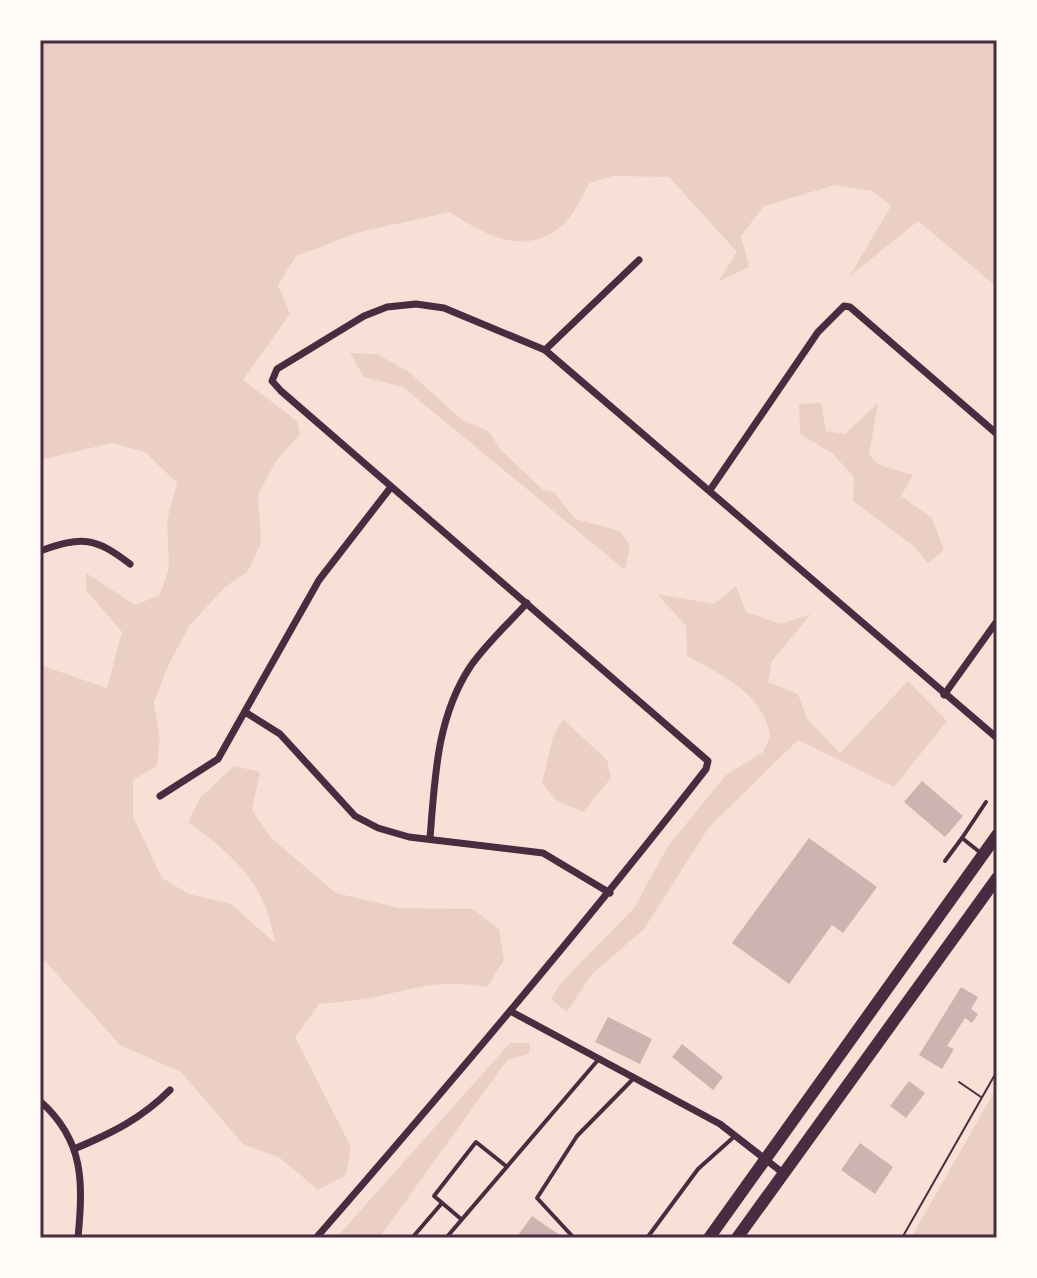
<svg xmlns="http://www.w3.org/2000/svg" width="1037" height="1278" font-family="Roboto,sans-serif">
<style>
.green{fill:#ebcfc5}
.building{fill:#ccb4b1}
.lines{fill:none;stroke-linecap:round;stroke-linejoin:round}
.path{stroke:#4a2c40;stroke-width:2}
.service{stroke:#4a2c40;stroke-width:4}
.minor{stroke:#4a2c40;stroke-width:7}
.primary{stroke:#4a2c40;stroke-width:12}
.neatline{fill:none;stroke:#4a2c40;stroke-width:3}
</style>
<rect width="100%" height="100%" fill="#f7e1d7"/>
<g class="green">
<path d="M40 40H997V287L918 221 849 277 891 206 872 191 835 185 764 206 741 236 749 267 718 282 737 252 669 177 613 176 590 183C582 195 574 215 563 225 525 258 484 235 450 212L360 232 296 256 278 285 290 314 243 380 297 421 300 434 277 460 258 494 261 543 248 571 225 587 189 626 168 666 154 702 160 740 157 766 133 780V817L162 878 189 894 231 904 275 943C265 882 235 857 188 822L200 798 234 766 260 772 252 810 271 838 336 893 399 908 473 909 499 929 504 960 487 987C436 978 417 989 369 998 353 1001 335 1002 319 1004L295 1037 351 1147 346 1175 318 1190 280 1158 243 1144 181 1072 120 1045 45 961 40 960V665L107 688 122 632 86 590V573L135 605 160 595 169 568 167 520 177 483 145 452 112 443 40 460Z"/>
<polygon points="350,353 377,354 409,372 462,420 488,431 501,450 543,490 554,492 575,519 620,531 630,546 625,570 403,387 364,377"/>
<polygon points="821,403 826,431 845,434 878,403 869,455 879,465 913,475 901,496 932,518 944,550 928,563 914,546 853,501 854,477 833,454 800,434 799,404"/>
<path d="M736 586 746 612 781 624 811 614 772 661 768 682 798 694 807 719 840 753 908 681 947 721 894 787 798 740 709 827 644 929 592 974 567 1012 551 999 560 984 634 908 668 846 726 775 763 752 770 737C765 694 720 674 687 656L686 626 657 594 714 604Z"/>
<polygon points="563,719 607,760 611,778 583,812 556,800 542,783 553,737"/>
<polygon points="510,1043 530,1043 529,1054 507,1060 379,1238 336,1238"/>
<polygon points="997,1087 997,1238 911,1238"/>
</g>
<g class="building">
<polygon points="922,781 963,816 945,837 904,802"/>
<polygon points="809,838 877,887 843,933 832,925 789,984 732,943"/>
<polygon points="961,987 978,997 971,1009 978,1014 972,1023 965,1018 947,1046 954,1049 942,1069 919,1055"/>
<polygon points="608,1017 652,1039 640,1064 595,1042"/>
<polygon points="682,1044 723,1077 713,1090 672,1057"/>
<polygon points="909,1081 925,1093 906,1118 890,1106"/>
<polygon points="860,1143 893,1167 875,1194 841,1170"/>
<polygon points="532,1216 564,1238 516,1238"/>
</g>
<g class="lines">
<g class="path">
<polyline points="959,1082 981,1097"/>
<polyline points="902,1238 997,1071"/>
</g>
<g class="service">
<polyline points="982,854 962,838 986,802"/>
<polyline points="945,861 962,838"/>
<polyline points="461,1219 434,1196 476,1142 506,1166"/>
<polyline points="412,1238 442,1203"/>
<polyline points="446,1238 598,1060"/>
<polyline points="574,1238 537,1198 577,1136 633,1079"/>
<polyline points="647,1238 698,1169 736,1135"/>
</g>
<g class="minor">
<polyline points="545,350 639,260"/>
<polyline points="710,490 818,332 844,306 850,307 997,434"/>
<path d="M40 551C82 536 95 537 130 564"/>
<polyline points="944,695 997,621"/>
<polyline points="245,712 280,734 355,816 378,828 409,837 543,853 610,893"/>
<polyline points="160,796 218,759 319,580 391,487"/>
<path d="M430 838C435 779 436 719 470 667 486 644 508 624 527 603"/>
<polyline points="512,1012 720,1124 783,1173"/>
<path d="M40 1101C85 1141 83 1183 78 1238"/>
<path d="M74 1149C112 1133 141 1119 170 1090"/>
<path d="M316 1238C450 1084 581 930 706 769L708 761 281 391 272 381 277 369 364 316 387 307 416 304 444 308 545 350 997 738"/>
</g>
<g class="primary">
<polyline points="709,1238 997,835"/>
<polyline points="737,1238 997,878"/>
</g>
</g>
<rect width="1037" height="1278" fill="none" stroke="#fffaf5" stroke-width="84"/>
<rect x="42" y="42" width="953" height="1194" class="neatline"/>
</svg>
